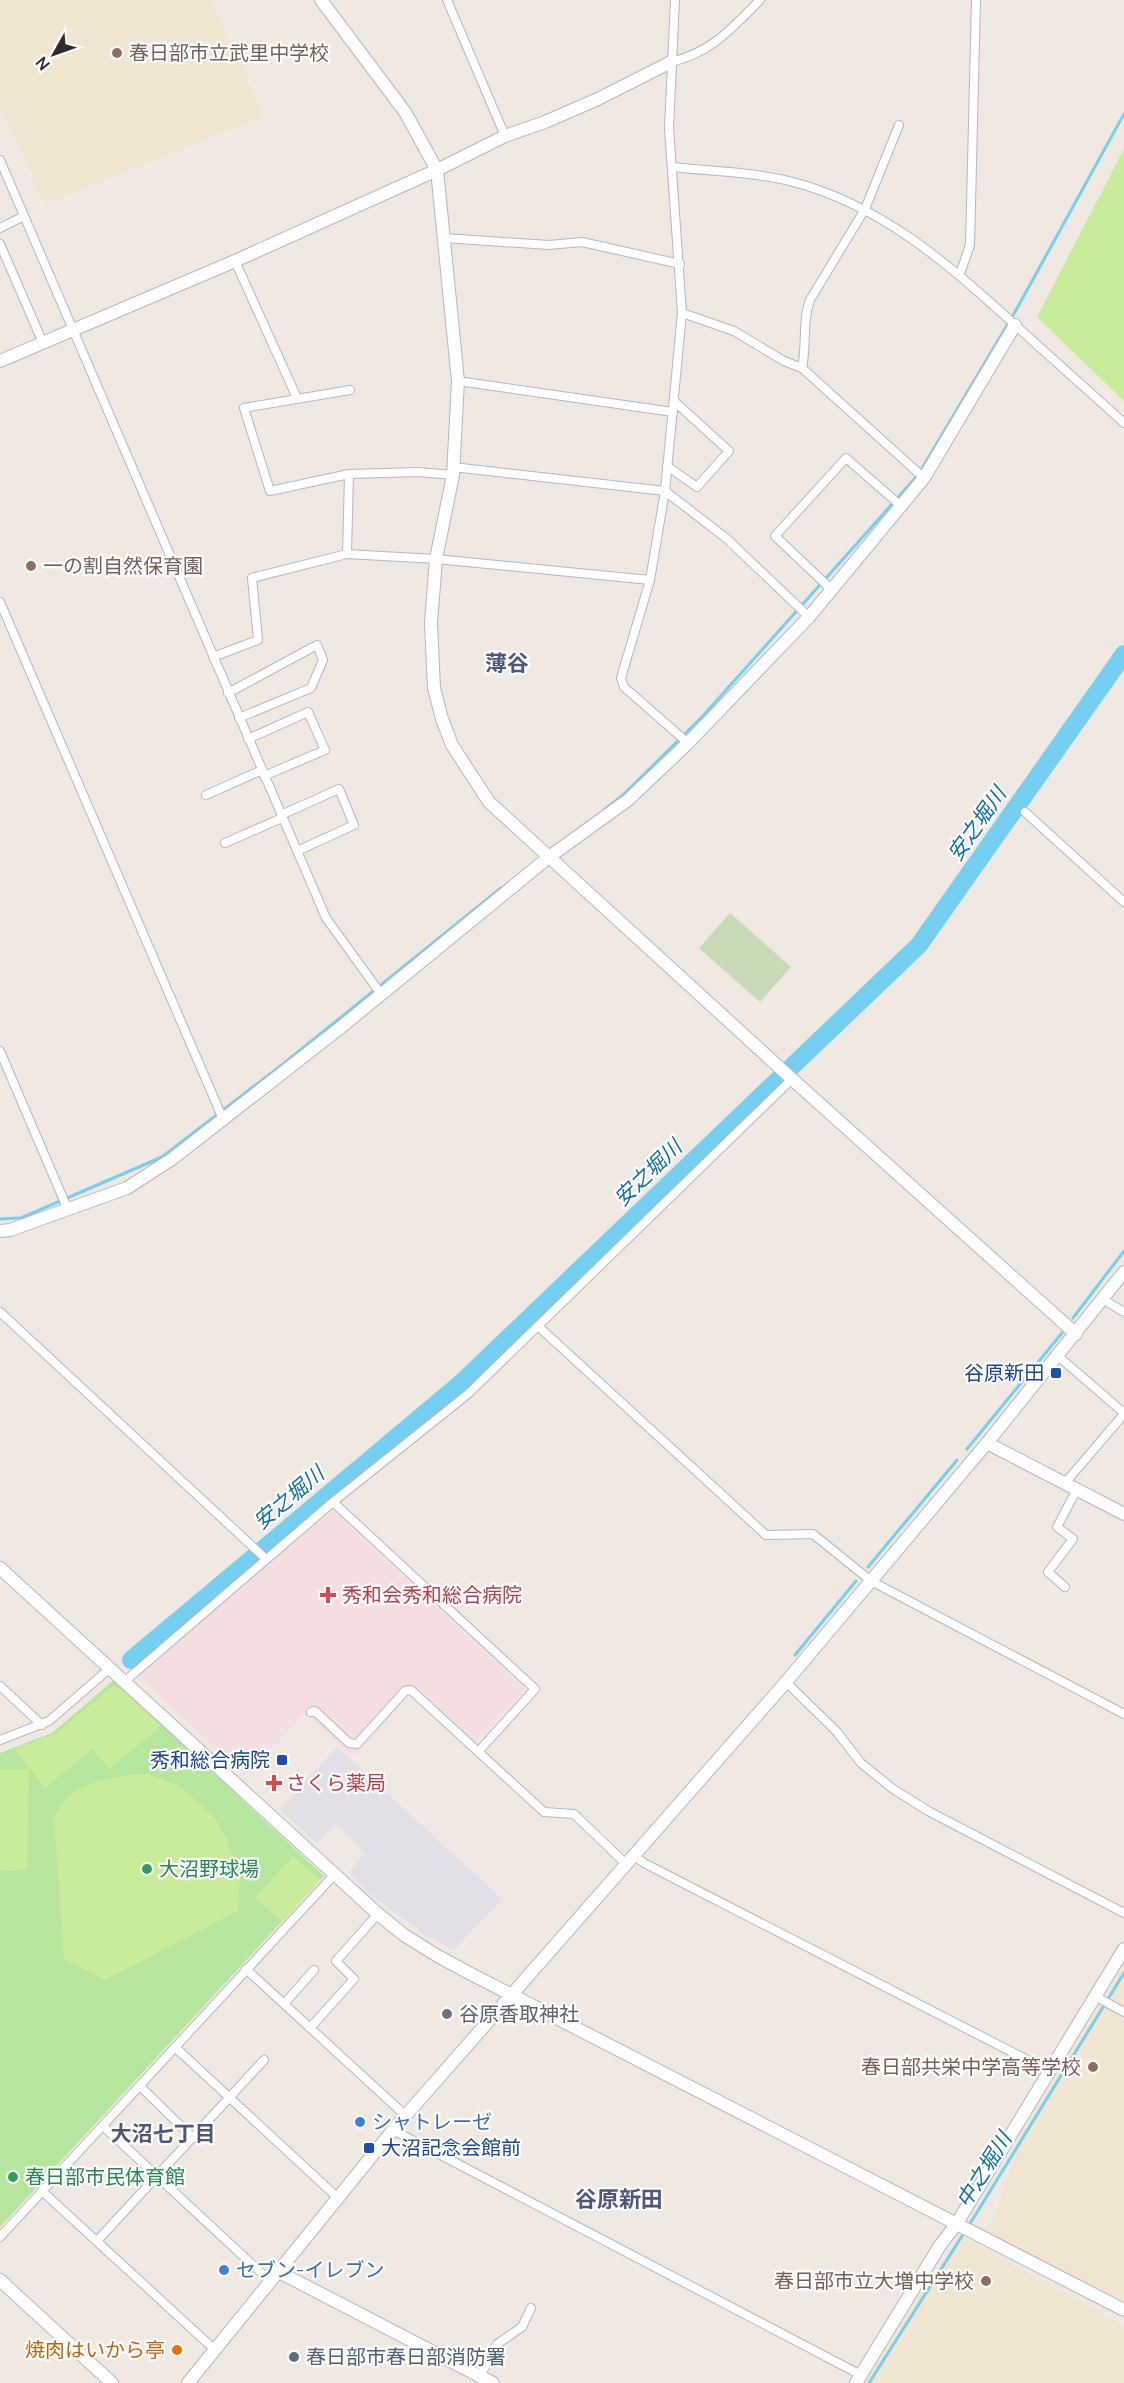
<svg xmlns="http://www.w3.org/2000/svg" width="1124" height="2383" font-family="Manrope,'Noto Sans JP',sans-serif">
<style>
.industrial{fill:#e3e1e8}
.education{fill:#f0e6d1}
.medical{fill:#f5dfe0}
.green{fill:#b6e59e}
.cemetery{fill:#c8d9b8}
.pitch{fill:#c9ec9a}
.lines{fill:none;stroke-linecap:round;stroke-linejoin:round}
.stream{stroke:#75cff0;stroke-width:3}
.river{stroke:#75cff0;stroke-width:18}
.street-casing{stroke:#b4b7c1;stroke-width:10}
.secondary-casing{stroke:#b4b7c1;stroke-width:14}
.street{stroke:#fff;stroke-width:8}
.secondary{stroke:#fff;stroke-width:12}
.education-dot{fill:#8d6e63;stroke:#fff;stroke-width:2}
.transit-dot{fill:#1a4fb4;stroke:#fff;stroke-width:2}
.health-dot{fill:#e0444e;stroke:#fff;stroke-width:2}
.leisure-dot{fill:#2e9e5b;stroke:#fff;stroke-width:2}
.worship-dot{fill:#6b7280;stroke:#fff;stroke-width:2}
.shop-dot{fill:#3f7fe0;stroke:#fff;stroke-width:2}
.food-dot{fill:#e8710a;stroke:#fff;stroke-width:2}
.service-dot{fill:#5c6f8a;stroke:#fff;stroke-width:2}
.labels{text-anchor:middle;stroke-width:4.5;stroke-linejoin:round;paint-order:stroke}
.education-label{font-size:20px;fill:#785e54;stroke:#fff;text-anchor:start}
.transit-label{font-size:20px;fill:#164399;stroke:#fff;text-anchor:end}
.health-label{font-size:20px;fill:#be3a42;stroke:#fff;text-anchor:start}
.leisure-label{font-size:20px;fill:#27864d;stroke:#fff;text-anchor:start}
.worship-label{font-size:20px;fill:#5b616d;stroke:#fff;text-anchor:start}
.shop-label{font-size:20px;fill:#366cbe;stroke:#fff;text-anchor:start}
.food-label{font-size:20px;fill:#c56008;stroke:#fff;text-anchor:end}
.service-label{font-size:20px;fill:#4e5e75;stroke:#fff;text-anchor:start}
.water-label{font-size:21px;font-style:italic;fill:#0d6fa3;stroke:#fff}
.neighbourhood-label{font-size:21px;font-weight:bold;fill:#4d5680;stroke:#fff}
.quarter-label{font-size:22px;font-weight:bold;fill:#4d5680;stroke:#fff}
</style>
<rect width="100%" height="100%" fill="#efe9e1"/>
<polygon class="industrial" points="337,1747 502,1899 454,1950 424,1934 401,1917 370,1894 349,1872 365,1853 335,1824 317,1844 280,1809"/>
<g class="education">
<polygon points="0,0 211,0 264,116 45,204 0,105"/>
<polygon points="1124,1966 1124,2304 984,2231 998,2209 1018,2140"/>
<polygon points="959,2236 1124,2325 1124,2383 863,2383"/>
</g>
<polygon class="medical" points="331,1512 337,1515 526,1690 476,1741 417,1687 353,1757 304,1714 244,1776 138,1676"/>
<polygon class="green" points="114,1680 324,1876 0,2227 0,1753 52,1733"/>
<polygon class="cemetery" points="730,913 791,967 760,1002 699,948"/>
<g class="pitch">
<polygon points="1124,149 1124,401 1037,317"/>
<polygon points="113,1686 122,1689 161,1726 109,1769 92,1749 45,1788 29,1768 27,1870 0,1871 0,1769 27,1769 28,1766 14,1749 55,1734"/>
<path d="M148 1774 180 1786 215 1818 228 1842 240 1879 238 1911 105 1980 64 1959 54 1817C57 1812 60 1805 64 1801 80 1780 123 1775 148 1774Z"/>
<polygon points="293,1856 320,1880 282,1922 255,1898"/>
</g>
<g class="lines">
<g class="stream">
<polyline points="604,810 623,795 702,717 918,475 1015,312 1124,114"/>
<polyline points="0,1219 21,1218 162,1157 283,1064 501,888"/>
<polyline points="1073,1318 1124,1251"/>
<polyline points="967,1449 1062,1333"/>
<polyline points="868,1567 957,1460"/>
<polyline points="795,1655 856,1581"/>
<polyline points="968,2227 1124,1973"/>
<polyline points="869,2383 964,2233"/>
</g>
<polyline class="river" points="131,1660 460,1384 919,945 1124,654"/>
<g class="street-casing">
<g id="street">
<polyline points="447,0 505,136"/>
<polyline points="675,0 669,128 682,313 665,491 650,580 621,678 624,687 688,743"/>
<path d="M671 62C712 52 731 29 760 0"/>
<polyline points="0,160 326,918 381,994"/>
<path d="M672 167C712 171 754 172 793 182 881 205 947 263 1013 323 1049 356 1087 389 1124 423"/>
<polyline points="0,228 24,216"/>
<polyline points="444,238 549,245 582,242 680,264"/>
<polyline points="0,244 43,343"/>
<polyline points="235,261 297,398"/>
<polyline points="960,274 970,245 976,0"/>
<polyline points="682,313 734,331 784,361 802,368 924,478"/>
<path d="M802 368C807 345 802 321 810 300L865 209 899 125"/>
<polyline points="458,381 673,412"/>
<polyline points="350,390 244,408 270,491 349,474 418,472 453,475"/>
<polyline points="667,466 697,487 729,451 674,401"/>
<polyline points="453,467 665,491 726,538 809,617"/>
<polyline points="347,554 349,474"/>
<polyline points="832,590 775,536 846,458 901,506"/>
<polyline points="0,602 223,1119"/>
<polyline points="213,657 258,640 252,578 347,554 436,559 650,580"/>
<polyline points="228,693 317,645 323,660 311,688 239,718"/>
<polyline points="248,739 308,712 325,750 264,776"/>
<polyline points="206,795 262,770"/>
<polyline points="1025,812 1124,902"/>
<polyline points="281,815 339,789 354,825 297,851"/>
<polyline points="225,843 282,818"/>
<polyline points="0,1051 68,1210"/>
<polyline points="1104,1300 1124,1312"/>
<polyline points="0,1312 266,1559"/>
<polyline points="539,1327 766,1535 813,1534 871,1581 1124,1714"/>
<polyline points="1058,1356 1124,1413"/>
<polyline points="1065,1483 1124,1414"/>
<polyline points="333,1502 535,1689 478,1752"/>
<polyline points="1065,1587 1048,1572 1073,1539 1057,1527 1077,1489"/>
<polyline points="124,1682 333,1502 468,1394 792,1079"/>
<polyline points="786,1682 837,1732 861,1763 893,1789 930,1812 1124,1913"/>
<polyline points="0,1686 42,1725"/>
<polyline points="311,1712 315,1711 349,1743 357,1744 405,1691 411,1690 544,1812 574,1814 626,1864"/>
<polyline points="0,1740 49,1721 109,1669"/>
<polyline points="633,1855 644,1863 1049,2071"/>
<polyline points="246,1969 406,2116"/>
<polyline points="1095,1996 1124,2012"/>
<polyline points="284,2004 314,1970"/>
<polyline points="310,2028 354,1979 336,1961 378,1914"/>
<polyline points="176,2048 339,2199"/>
<polyline points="141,2087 193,2138"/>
<polyline points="103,2126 271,2282"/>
<polyline points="393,2130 861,2375"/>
<polyline points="42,2191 215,2350"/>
<polyline points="0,2237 334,1875"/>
<polyline points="97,2241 264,2060"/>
<polyline points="480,2376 497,2344 522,2327 531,2308"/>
</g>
</g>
<g class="secondary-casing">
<g id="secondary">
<polyline points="321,0 405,112 437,170 458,381 453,475 436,559 431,623 434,688 442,719 452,745 489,802 792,1079 1076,1334"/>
<polyline points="0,361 235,261 437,170 505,136 545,122 598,99 671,62"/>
<polyline points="0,1231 10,1230 127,1188 172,1159 340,1028 549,857 628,800 688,743 809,617 924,478 1015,325"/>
<polyline points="987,1443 1124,1514"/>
<polyline points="0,1568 378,1914 404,1935 436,1955 469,1973 1124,2310"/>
<polyline points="279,2272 493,2383"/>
<polyline points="0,2280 112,2383"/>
<polyline points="188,2383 393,2130 786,1682 987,1443 1124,1272"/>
<polyline points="856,2383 939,2247 957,2223 1124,1949"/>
</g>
</g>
<use href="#street" class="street"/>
<use href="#secondary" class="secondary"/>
</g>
<g class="education-dot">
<circle cx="117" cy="53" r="6"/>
<circle cx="31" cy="566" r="6"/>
<circle cx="1093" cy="2067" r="6"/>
<circle cx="986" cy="2281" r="6"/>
</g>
<g class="transit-dot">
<rect x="1050" y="1367" width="12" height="12" rx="3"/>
<rect x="276" y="1754" width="12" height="12" rx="3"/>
<rect x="363" y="2142" width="12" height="12" rx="3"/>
</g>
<g class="health-dot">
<path d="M325 1586h6v6h6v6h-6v6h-6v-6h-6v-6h6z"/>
<path d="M271 1774h6v6h6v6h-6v6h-6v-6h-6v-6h6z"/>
</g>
<g class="leisure-dot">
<circle cx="147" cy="1869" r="6"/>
<circle cx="13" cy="2177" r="6"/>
</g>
<circle class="worship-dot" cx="447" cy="2014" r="6"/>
<g class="shop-dot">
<circle cx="360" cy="2122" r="6"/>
<circle cx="224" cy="2270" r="6"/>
</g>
<circle class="food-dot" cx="177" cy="2350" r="6"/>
<circle class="service-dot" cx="294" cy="2357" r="6"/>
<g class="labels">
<g class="education-label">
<text x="129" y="60">春日部市立武里中学校</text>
<text x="43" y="573">一の割自然保育園</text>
<text x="1081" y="2074" text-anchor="end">春日部共栄中学高等学校</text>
<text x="974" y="2288" text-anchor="end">春日部市立大増中学校</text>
</g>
<g class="transit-label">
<text x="1044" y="1380">谷原新田</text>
<text x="270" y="1767">秀和総合病院</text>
<text x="381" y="2155" text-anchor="start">大沼記念会館前</text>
</g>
<g class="health-label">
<text x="342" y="1602">秀和会秀和総合病院</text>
<text x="286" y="1790">さくら薬局</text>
</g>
<g class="leisure-label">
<text x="159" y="1876">大沼野球場</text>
<text x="25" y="2184">春日部市民体育館</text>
</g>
<g class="worship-label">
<text x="459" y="2021">谷原香取神社</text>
</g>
<g class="shop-label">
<text x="372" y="2129">シャトレーゼ</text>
<text x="236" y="2277">セブン-イレブン</text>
</g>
<g class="food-label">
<text x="165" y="2357">焼肉はいから亭</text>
</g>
<g class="service-label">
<text x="306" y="2364">春日部市春日部消防署</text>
</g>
<g class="water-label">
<text transform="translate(977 824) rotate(-55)" y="7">安之堀川</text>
<text transform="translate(648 1173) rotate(-44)" y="7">安之堀川</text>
<text transform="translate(289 1498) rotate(-40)" y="7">安之堀川</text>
<text transform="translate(984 2170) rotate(-58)" y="7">中之堀川</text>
</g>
<g class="neighbourhood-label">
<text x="163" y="2141">大沼七丁目</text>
</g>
<g class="quarter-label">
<text x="507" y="671">薄谷</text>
<text x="619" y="2207">谷原新田</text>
</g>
</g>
<g transform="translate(54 54) rotate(230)" stroke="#ffffff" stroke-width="4.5" paint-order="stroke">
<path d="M0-4.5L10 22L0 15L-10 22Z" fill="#2e2e2e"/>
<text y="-9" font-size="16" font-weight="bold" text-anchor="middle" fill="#2e2e2e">N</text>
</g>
</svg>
